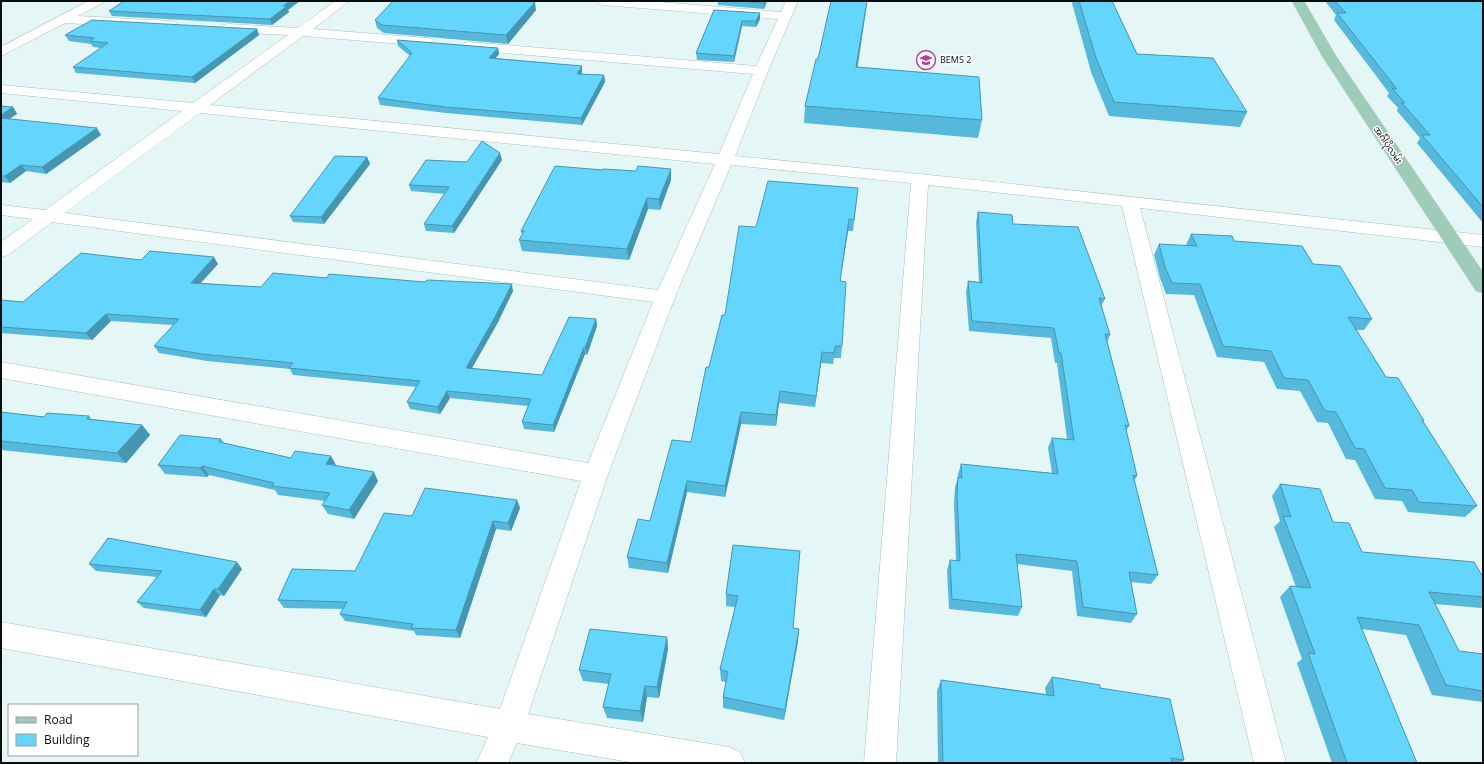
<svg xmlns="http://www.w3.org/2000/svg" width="1484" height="764" font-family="'Open Sans','Noto Sans Myanmar',sans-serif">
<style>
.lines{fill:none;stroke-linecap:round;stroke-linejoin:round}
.street-casing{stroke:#acbebd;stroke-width:1}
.primary-casing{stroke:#d3d4d4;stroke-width:1}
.street{fill:#fff;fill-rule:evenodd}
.primary{fill:#9fccb8;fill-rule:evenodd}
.wall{fill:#56b8da}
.shaded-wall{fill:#4696b1}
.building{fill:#64d6fd;stroke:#4696b1}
.labels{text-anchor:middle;stroke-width:3;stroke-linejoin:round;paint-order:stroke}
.far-poi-label{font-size:9px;fill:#080e0e;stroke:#fff;text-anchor:start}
.far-street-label{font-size:9px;fill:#080e0e;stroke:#fff}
</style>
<rect width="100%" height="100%" fill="#e4f7f6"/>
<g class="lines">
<g class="street-casing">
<g id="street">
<polygon points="88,1 103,1 101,4 78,16 171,21 176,22 177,25 176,28 171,29 65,23 1,56 1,47"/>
<path d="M335 1H349L313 29 427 38 432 39 434 42 432 45 427 46 303 36 210 105 719 154 753 74 469 50 464 49 462 46 464 43 469 42 756 66 778 19 603 5 599 4 597 1H648L781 12 786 1H798L768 71 735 156 920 174 1483 235V247L1140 208 1286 763H1254L1122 206 928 185 896 763H864L911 183 731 165 675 297 608 474 528 714 729 747 740 752 745 763H636L517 743 508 763H476L488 737 1 648V622L500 709 581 481 1 378V362L588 463 653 302 52 222 8 255 1 257V242L33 219 1 215V205L45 210 182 111 1 93V85L193 103 288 35 228 32 223 31 222 28 223 25 228 24 298 28ZM200 113 715 164 658 290 64 213Z"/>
</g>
</g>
<g class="primary-casing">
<polygon id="primary" points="1292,1 1304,1 1336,56 1483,272 1483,293 1476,291 1322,56"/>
</g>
<use href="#street" class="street"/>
<use href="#primary" class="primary"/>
</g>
<g class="wall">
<polygon points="718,1 767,1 764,9 718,5"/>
<polygon points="831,1 867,1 857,67 982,120 978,138 804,123 805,106 818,59"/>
<polygon points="1073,1 1112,1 1137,54 1247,112 1240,127 1109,116 1091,72 1072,3"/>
<polygon points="1325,1 1483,1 1483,223 1417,143 1420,138 1397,111 1398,108 1387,96 1389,93 1334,20 1336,15"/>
<polygon points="288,10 289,12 272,25 112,16 109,11"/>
<polygon points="536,10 508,44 384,33 377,28 375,20"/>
<polygon points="714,10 760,13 760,19 756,27 742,26 734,62 697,60 696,53"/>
<polygon points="257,29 259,35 195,83 76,73 73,67 101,48 93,47 91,44 69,41 65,35"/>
<polygon points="397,40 498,48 499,54 495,58 582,66 582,74 604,75 605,82 582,125 446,113 380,105 378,98 410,56 398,46"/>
<polygon points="1,106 13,107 17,114 9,119 101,135 46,174 26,171 10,183 1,182"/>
<polygon points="367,157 370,164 324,224 293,222 290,216"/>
<polygon points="502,160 454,233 426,231 424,224 445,194 411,191 409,185 467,162"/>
<polygon points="671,180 660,210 648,209 629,260 522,251 519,240 522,235 521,231"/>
<polygon points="858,188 853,231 848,231 840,282 842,346 841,358 834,358 833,364 821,363 815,407 779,403 776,426 741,424 725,497 687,492 668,573 629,568 627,557 650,521 691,442 709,367 725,315"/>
<polygon points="978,212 1013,224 1105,299 1101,306 1110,335 1107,342 1129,426 1126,431 1137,476 1134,481 1158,575 1151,584 1131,582 1137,614 1131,623 1077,616 1072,571 1017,564 1022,607 1018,616 949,609 947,570 950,560 956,561 954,504 955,487 958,477 958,474 961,464 1052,473 1048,448 1052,438 1067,439 1057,363 1055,363 1051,338 969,331 966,292 968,281 979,282 976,222"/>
<polygon points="1191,234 1234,241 1313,264 1372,319 1364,330 1356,330 1386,377 1424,421 1423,422 1477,506 1465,517 1408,512 1402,501 1375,499 1355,460 1346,459 1328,423 1317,422 1300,391 1277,389 1264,362 1217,357 1194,295 1166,294 1160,278 1154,255 1159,244 1187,246 1186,245"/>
<polygon points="141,260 218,264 201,283 261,287 327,278 513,291 497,324 472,368 542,375 596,319 597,326 587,355 585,354 554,432 524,429 522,422 528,406 450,398 440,414 410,409 407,402 416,387 293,375 290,369 207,361 159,353 154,346 173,325 111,321 92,340 1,333 1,300 23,302"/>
<polygon points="1,412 44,417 89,416 91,419 142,425 150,435 126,463 1,450"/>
<polygon points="221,439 224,443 291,458 336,465 378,481 354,519 328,514 322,505 325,501 278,495 275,490 209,475 207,477 165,474 158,465"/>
<polygon points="1280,484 1333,522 1362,552 1483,577 1483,606 1481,608 1435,604 1459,651 1483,654 1483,702 1432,695 1406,635 1362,629 1417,763 1332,763 1297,663 1302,659 1280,597 1290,586 1296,587 1274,527 1280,521 1272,496"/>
<polygon points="517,500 520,508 511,531 496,529 460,638 416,635 414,631 345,621 340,614 343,609 284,608 278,600 355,571 412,516"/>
<polygon points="733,545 793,628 798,641 784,720 723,708 723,697 726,682 721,681 720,669 735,607 726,606 726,594"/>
<polygon points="89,564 242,569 224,596 220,595 206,617 144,608 137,602 157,577 96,571"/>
<polygon points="667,637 668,649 659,698 647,697 643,722 607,718 603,707 609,684 583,681 579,670"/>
<polygon points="1052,677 1100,688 1184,760 1181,763 938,763 937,691 941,680 1046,694 1045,688"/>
</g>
<g class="shaded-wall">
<polygon points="290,1 300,1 288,10 289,12 272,25 270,19 283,6"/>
<polygon points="765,1 767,1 764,9 764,3"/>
<polygon points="867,1 866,10 855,85 856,67"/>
<polygon points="535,2 536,10 508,44 506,35"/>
<polygon points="760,13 760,19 756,27 756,21"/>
<polygon points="742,21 742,26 734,62 734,56"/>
<polygon points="257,29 259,35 195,83 192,77"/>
<polygon points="498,48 499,54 491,64 489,58"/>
<polygon points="582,66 582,73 578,80 577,74"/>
<polygon points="604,75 605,82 582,125 581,118"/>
<polygon points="13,107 17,114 1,124 1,115"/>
<polygon points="97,128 101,135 46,174 42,167"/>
<polygon points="500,153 502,160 454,233 452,226"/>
<polygon points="367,157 370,164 324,224 321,217"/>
<polygon points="21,165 26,171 10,183 5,176"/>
<polygon points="671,169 671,180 660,210 659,199"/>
<polygon points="647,198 648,209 629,260 627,249"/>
<polygon points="849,219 848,231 838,293 840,281"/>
<polygon points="214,257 218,264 195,289 191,283"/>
<polygon points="512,284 513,291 497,324 468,375 466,368"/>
<polygon points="106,314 111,321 92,340 86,333"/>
<polygon points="596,319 597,326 587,355 585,348"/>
<polygon points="584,347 585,354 554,432 553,425"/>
<polygon points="822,352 821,363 815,407 816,396"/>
<polygon points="447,391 450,398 440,414 438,407"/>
<polygon points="780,391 779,403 776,426 776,415"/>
<polygon points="741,412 741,424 725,497 725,486"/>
<polygon points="142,425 150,435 126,463 117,453"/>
<polygon points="331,456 336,465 326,464"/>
<polygon points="202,466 209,475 207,477 200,468"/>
<polygon points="374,472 378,481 354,519 349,510"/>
<polygon points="687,481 687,492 668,573 667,563"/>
<polygon points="517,500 520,508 511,531 508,523"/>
<polygon points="493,521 496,529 460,638 456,630"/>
<polygon points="237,562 242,569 224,596 218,589"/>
<polygon points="214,589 220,595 206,617 200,610"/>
<polygon points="799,629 798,641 784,720 785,710"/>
<polygon points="667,637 668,649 659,698 657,687"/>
<polygon points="645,686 647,697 643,722 640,711"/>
</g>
<g class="building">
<polygon points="124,1 290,1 283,6 287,6 270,19 109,11"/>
<polygon points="393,1 514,1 535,2 506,35 382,25 375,20"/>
<polygon points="736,1 765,1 764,3"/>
<polygon points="831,1 867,1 856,67 979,77 982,120 805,106 816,59 818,59"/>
<polygon points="1079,1 1112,1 1137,54 1213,58 1247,112 1114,102 1096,58"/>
<polygon points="1335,1 1483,1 1483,207 1422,135 1430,135 1402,103 1405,103 1392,88 1397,89 1337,13 1346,13"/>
<polygon points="714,10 760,13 756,21 742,21 734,56 696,53"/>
<polygon points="92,20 257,29 192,77 73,67 108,43 90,41 94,38 65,35"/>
<polygon points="397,40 498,48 489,58 582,66 577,74 604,75 581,118 445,107 378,98 412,53"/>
<polygon points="1,106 13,107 1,115"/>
<polygon points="1,118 97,128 42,167 21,165 5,176 1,176"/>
<polygon points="482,141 500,153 452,226 424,224 449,187 409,185 426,160 467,162"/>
<polygon points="335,156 367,157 321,217 290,216"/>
<polygon points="555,166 603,170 603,169 636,171 638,166 671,169 659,199 647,198 627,249 519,240 524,231 521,231"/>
<polygon points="768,181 858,188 854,220 849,219 840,281 846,282 842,346 835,346 834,353 822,352 816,396 780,391 776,415 741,412 725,486 687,481 667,563 627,557 638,519 650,521 672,440 691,442 706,367 709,367 722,315 725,315 739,226 756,227"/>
<polygon points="978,212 1012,215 1013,224 1078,227 1105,299 1099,298 1110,335 1105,334 1129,426 1125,425 1137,476 1133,475 1158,575 1129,572 1137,614 1083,607 1077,561 1016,554 1022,607 952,599 950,560 960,561 957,494 958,477 962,478 961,464 1058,474 1052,438 1074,440 1061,353 1059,353 1054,328 972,321 968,281 982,283"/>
<polygon points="1191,234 1232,236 1234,241 1302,246 1313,264 1340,266 1372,319 1348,317 1386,377 1398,378 1424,421 1422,420 1477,506 1419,502 1412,490 1385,488 1364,449 1355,448 1336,412 1325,411 1308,380 1284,378 1271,351 1223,346 1200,284 1172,283 1165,267 1159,244 1197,246"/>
<polygon points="150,251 214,257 191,283 261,287 273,273 327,278 329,274 425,282 427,280 512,284 495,317 466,368 542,375 569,317 596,319 585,348 584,347 553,425 522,422 531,399 447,391 438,407 407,402 420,381 289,368 293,363 202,354 154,346 179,319 106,314 86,333 1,327 1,300 23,302 81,253 141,260"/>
<polygon points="1,412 44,417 47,413 89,416 87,419 142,425 117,453 1,441"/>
<polygon points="180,435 221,439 219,442 291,458 295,451 331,456 326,464 374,472 349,510 322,505 330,493 272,486 274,483 202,466 200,468 158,465"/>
<polygon points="1280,484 1320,489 1333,522 1349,523 1362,552 1474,562 1483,577 1483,597 1429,592 1459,651 1483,654 1483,691 1446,685 1419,625 1357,617 1417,763 1347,763 1308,653 1315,654 1290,586 1311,588 1283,516 1291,517"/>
<polygon points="425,488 517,500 508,523 493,521 456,630 411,628 413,624 340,614 347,602 278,600 292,569 355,571 384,513 412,516"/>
<polygon points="108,538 237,562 218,589 214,589 200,610 137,602 162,571 89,564"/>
<polygon points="733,545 800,551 793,628 799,629 785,710 723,697 728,672 720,669 738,596 726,594"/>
<polygon points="590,629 667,637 657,687 645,686 640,711 603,707 611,674 579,670"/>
<polygon points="1052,677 1100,685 1100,688 1170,699 1184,760 1171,758 1172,763 943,763 941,680 1054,696"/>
</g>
<defs>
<g id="school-ring" transform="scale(1)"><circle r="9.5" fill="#fff" stroke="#bb3f90" stroke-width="1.5"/><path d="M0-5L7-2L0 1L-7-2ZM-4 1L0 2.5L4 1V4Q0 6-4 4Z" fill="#bb3f90"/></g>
</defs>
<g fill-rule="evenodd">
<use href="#school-ring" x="926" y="60"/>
</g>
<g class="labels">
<g class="far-poi-label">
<text x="940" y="63">BEMS 2</text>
</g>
<g class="far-street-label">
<text transform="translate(1388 145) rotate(56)" y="3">အင်္ဂါပိုလမ်း</text>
</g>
</g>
<rect width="1484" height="764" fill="none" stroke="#080e0e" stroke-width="4"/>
<rect x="8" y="704" width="130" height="52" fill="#ffffff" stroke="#9c9f9f"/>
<rect x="16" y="717" width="20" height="6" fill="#9fccb8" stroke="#9c9f9f"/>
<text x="44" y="724" font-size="12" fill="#080e0e">Road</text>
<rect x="16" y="734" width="20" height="12" fill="#64d6fd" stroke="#9c9f9f"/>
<text x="44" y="744" font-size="12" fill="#080e0e">Building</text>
</svg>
